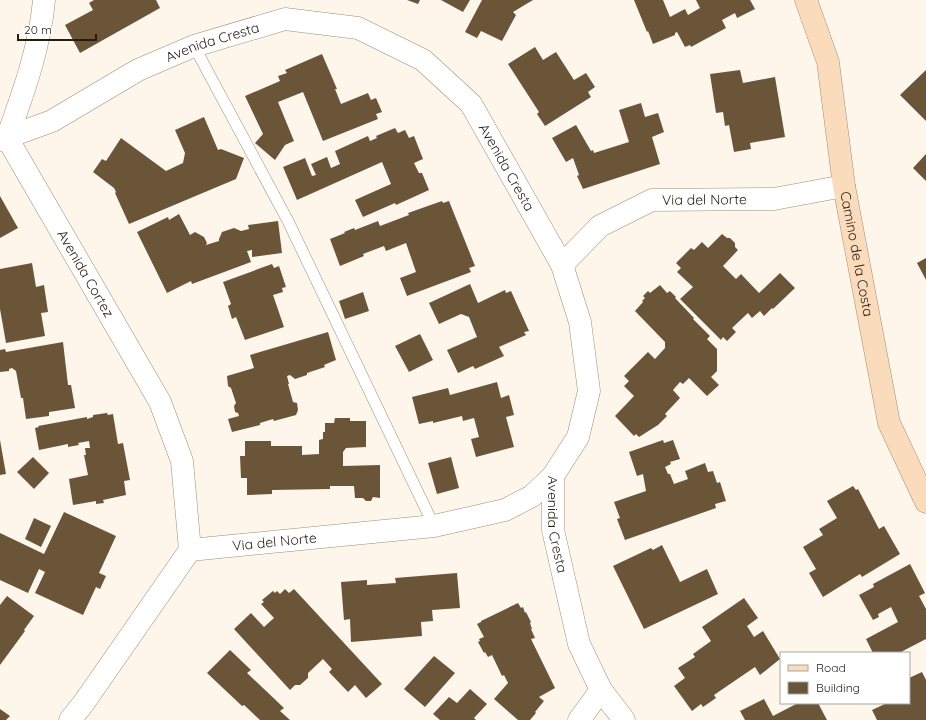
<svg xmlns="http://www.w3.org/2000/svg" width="926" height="720" font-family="Quicksand,sans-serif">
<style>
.building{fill:#6a5538}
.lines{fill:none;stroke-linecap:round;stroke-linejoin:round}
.lane-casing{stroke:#a08d74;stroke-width:12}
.street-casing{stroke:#a08d74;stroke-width:23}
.secondary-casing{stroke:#a08d74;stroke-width:23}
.lane{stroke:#fff;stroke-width:11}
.street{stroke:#fff;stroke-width:22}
.secondary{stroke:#fadcbc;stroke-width:22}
.labels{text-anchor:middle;stroke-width:4;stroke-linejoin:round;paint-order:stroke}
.street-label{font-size:14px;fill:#241d13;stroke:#fff}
</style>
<rect width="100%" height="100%" fill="#fef6eb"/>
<g class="building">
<polygon points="94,0 156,0 160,8 80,53 65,25 93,10 89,3"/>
<polygon points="407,0 420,0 418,4"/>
<polygon points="441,0 470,0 463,12"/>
<polygon points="482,0 533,0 513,12 516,15 502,41 481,31 477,38 465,32"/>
<polygon points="634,0 663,0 670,17 685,9 688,15 700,8 696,0 750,0 755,9 737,18 735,13 722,20 726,28 691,47 690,45 685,47 677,32 675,33 675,35 653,44 648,31 647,32"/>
<polygon points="535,47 543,60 556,52 574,80 586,73 595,87 588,92 591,97 545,126 537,114 539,112 508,64"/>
<polygon points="322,54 337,89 335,89 341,104 368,93 371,100 376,98 382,112 376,114 378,119 323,141 303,92 278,102 294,141 285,145 275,160 255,143 263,134 245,96 280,81 278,76 287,73 285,70"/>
<polygon points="740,70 743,83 775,77 785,137 750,143 751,149 734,152 729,125 725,126 723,112 716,113 710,74"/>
<polygon points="926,70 926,121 900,95"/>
<polygon points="641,103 645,117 658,113 664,132 652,137 660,164 583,189 577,176 579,175 573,158 566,162 552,138 576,125 591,151 593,150 594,153 629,142 619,110"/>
<polygon points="204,117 218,150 221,149 244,158 236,179 129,224 115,193 116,192 114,188 93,172 102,159 106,161 121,138 166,171 183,163 185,153 175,130"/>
<polygon points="395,128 398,133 405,130 409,138 414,136 423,159 414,163 419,173 422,173 429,190 396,205 395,203 363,217 355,200 391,184 382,162 297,200 283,167 305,158 312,176 316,175 311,164 327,157 331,168 340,164 335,151 368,136 370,141 377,138 376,136"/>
<polygon points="926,154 926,181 913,168"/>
<polygon points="0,196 18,228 0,238"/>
<polygon points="442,201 443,203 449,201 475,266 469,268 471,272 407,296 400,278 416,272 406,243 386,251 384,246 363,254 364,256 340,266 330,239 345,233 344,232 354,228 355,230 378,221 380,226 409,215 408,213"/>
<polygon points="179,214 190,235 195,232 204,237 207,243 206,245 219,241 219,239 222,232 234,228 241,231 249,229 248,225 278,221 282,253 252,257 252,250 247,251 251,262 192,284 191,281 167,293 137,232 168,217 169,220"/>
<polygon points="722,234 727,238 730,238 735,243 735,247 738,250 723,266 736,279 741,274 759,293 780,273 795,288 773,309 772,308 764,316 760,311 752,318 748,313 732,328 736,332 727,341 723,337 721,340 680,299 693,287 677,272 681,268 676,263 691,248 694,250 702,242 708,248"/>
<polygon points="926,258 926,280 917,263"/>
<polygon points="32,263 36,287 44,285 48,312 41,313 45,336 6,343 0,309 0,269"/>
<polygon points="272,264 274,268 279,266 286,287 282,288 283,292 273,295 284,327 245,340 236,317 232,319 228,306 231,304 223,282"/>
<polygon points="470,284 478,303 505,290 506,293 511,291 529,331 524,332 526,335 499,347 504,356 475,369 473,366 458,373 447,350 477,337 469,317 461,314 439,324 429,303"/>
<polygon points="660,285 667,293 670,291 676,297 675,298 694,318 693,319 710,336 707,339 717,349 717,371 711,377 719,385 707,396 689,378 683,384 680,382 673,390 680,398 665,414 667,416 658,425 639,437 636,434 634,436 615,416 634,396 624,386 629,381 624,376 648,352 655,359 665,348 665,342 635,311 643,302 642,301 645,298 643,296 648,291 650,293"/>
<polygon points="363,292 369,311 345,319 339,301"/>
<polygon points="328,332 336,360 324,365 325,367 307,373 307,375 295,379 290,375 287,376 289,384 288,384 293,402 297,403 298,410 296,415 274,421 273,419 260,423 260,425 232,432 228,419 239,416 238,413 235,412 234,406 236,403 231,388 228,386 227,376 254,368 250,355"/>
<polygon points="420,334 433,360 409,372 395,346"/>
<polygon points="63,342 68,385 71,385 75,408 49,412 49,416 26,419 23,398 21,398 16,371 12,368 9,369 9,371 0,372 0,350 5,349 6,352"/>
<polygon points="497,382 501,398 509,395 514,415 506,417 514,447 476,457 471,439 479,437 474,418 463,421 462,416 433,423 433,421 419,424 412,397 448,388 450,395"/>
<polygon points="107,413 108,415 113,414 118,444 123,443 130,480 124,481 126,495 103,500 104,503 96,504 96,501 73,505 69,479 88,475 84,455 86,455 85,448 90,448 89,441 78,443 79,445 68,447 68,444 39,450 35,428 39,427 38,426 87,417 87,419 93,417 93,415"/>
<polygon points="335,418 350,418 350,421 366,421 366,447 346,448 343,452 343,466 380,465 380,498 373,497 371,501 366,501 363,498 355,498 354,486 330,486 330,489 272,490 272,494 247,495 247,478 241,478 240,456 245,456 245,441 271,441 271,446 302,446 302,455 319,454 319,440 323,439 323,432 325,432 325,423 334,423"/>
<polygon points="0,440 6,474 0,475"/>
<polygon points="663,440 664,443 673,440 680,459 670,462 671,464 665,467 668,474 670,474 674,484 688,479 685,471 705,463 708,472 713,471 717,483 720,482 726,501 715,504 716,508 625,540 617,519 620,518 614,502 646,491 643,474 637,476 629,452"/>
<polygon points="33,457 49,473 34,489 17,472"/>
<polygon points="451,457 459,488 437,494 428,463"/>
<polygon points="853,486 856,490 858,489 879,529 884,526 900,554 862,577 860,574 823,597 809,573 816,569 803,547 823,535 819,529 837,518 827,501"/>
<polygon points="64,512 116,536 99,573 106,576 100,589 96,587 83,615 35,593 45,572 39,569 28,593 0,580 0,533 44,554"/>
<polygon points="34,518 51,526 41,547 25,539"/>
<polygon points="662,545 680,582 707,569 718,594 644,629 613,566 651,548 653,550"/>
<polygon points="910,564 925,593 919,596 926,609 926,639 899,653 873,653 866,639 898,622 891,607 878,614 879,617 873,620 859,595 874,587 873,584"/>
<polygon points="457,573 460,608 432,610 433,621 421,622 422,636 351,642 350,619 344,620 341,582 367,580 367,585 396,583 395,578"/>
<polygon points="285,589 289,593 294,589 382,684 366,698 355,685 348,692 329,672 332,669 323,659 308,673 308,678 300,685 295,685 290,690 234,629 251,613 264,627 274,618 261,604 264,602 262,600 273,591 275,593 277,591 280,594"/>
<polygon points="7,596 34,616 24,630 25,631 0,665 0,605"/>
<polygon points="744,598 758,618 747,626 754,637 763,631 780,659 760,675 755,667 714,695 716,698 703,707 701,704 692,711 674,686 685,678 678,668 695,657 693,654 711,641 702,627"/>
<polygon points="518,603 521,608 523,607 525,613 526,612 531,622 530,623 532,629 531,629 535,638 531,639 555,688 539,697 544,701 535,712 536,713 530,720 518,720 494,699 508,683 504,675 502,676 492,655 488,657 485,652 484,653 478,642 480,641 479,639 484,637 477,624 481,622 481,621"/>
<polygon points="230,650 251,670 247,673 284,708 280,711 290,720 260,720 244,705 242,706 207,673"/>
<polygon points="434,656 455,673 425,707 404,689"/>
<polygon points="922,672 926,680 926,720 877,720 872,710 887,703 909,703 909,678"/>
<polygon points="470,689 487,704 474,718 476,720 440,720 433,714 449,697 457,703"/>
<polygon points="764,699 773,716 798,703 818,703 827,720 745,720 740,711"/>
<polygon points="0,709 10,716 6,720 0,720"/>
</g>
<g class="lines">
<g class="lane-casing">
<polyline id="lane" points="194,46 288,221 434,526"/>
</g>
<g class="street-casing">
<g id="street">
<path id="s1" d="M44 0C40 47 23 94 7 138L160 402 182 461 190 550"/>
<path id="s2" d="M0 140 52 121 138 70 194 46 285 19 358 28 423 60 471 104 562 265 580 322 589 391 578 437 553 476V530L579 644 601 690 624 720"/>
<path id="s3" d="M562 265 600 226 652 200 774 199 844 186"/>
<path id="s4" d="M70 720 83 704 190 550 434 526 505 510 532 496 553 476"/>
<polyline points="579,720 601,690"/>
</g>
</g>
<g class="secondary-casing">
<g id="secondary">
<path id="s5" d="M806 0 828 62 844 186 889 423 926 502"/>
</g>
</g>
<use href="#lane" class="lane"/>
<use href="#street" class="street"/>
<use href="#secondary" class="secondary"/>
</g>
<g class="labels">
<g class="street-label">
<text dy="5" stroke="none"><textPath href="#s2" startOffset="235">Avenida Cresta</textPath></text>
<text dy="5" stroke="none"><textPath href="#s2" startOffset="595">Avenida Cresta</textPath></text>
<text dy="5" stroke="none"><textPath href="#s3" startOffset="165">Via del Norte</textPath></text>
<text dy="5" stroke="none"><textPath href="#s5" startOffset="260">Camino de la Costa</textPath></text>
<text dy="5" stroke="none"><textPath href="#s1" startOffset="300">Avenida Cortez</textPath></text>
<text dy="5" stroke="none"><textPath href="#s2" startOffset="979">Avenida Cresta</textPath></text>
<text dy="5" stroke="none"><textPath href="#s4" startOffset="293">Via del Norte</textPath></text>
</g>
</g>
<rect x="780" y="652" width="130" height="52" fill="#ffffff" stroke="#a7a5a1"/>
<rect x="788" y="665" width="20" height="6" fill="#fadcbc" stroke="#a7a5a1"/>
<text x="816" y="672" font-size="12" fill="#241d13">Road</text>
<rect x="788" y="682" width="20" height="12" fill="#6a5538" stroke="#a7a5a1"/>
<text x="816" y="692" font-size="12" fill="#241d13">Building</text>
<path d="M18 34v6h78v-6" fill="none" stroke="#241d13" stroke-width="2"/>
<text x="24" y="34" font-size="12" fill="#241d13" stroke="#ffffff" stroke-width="3" paint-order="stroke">20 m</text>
</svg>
